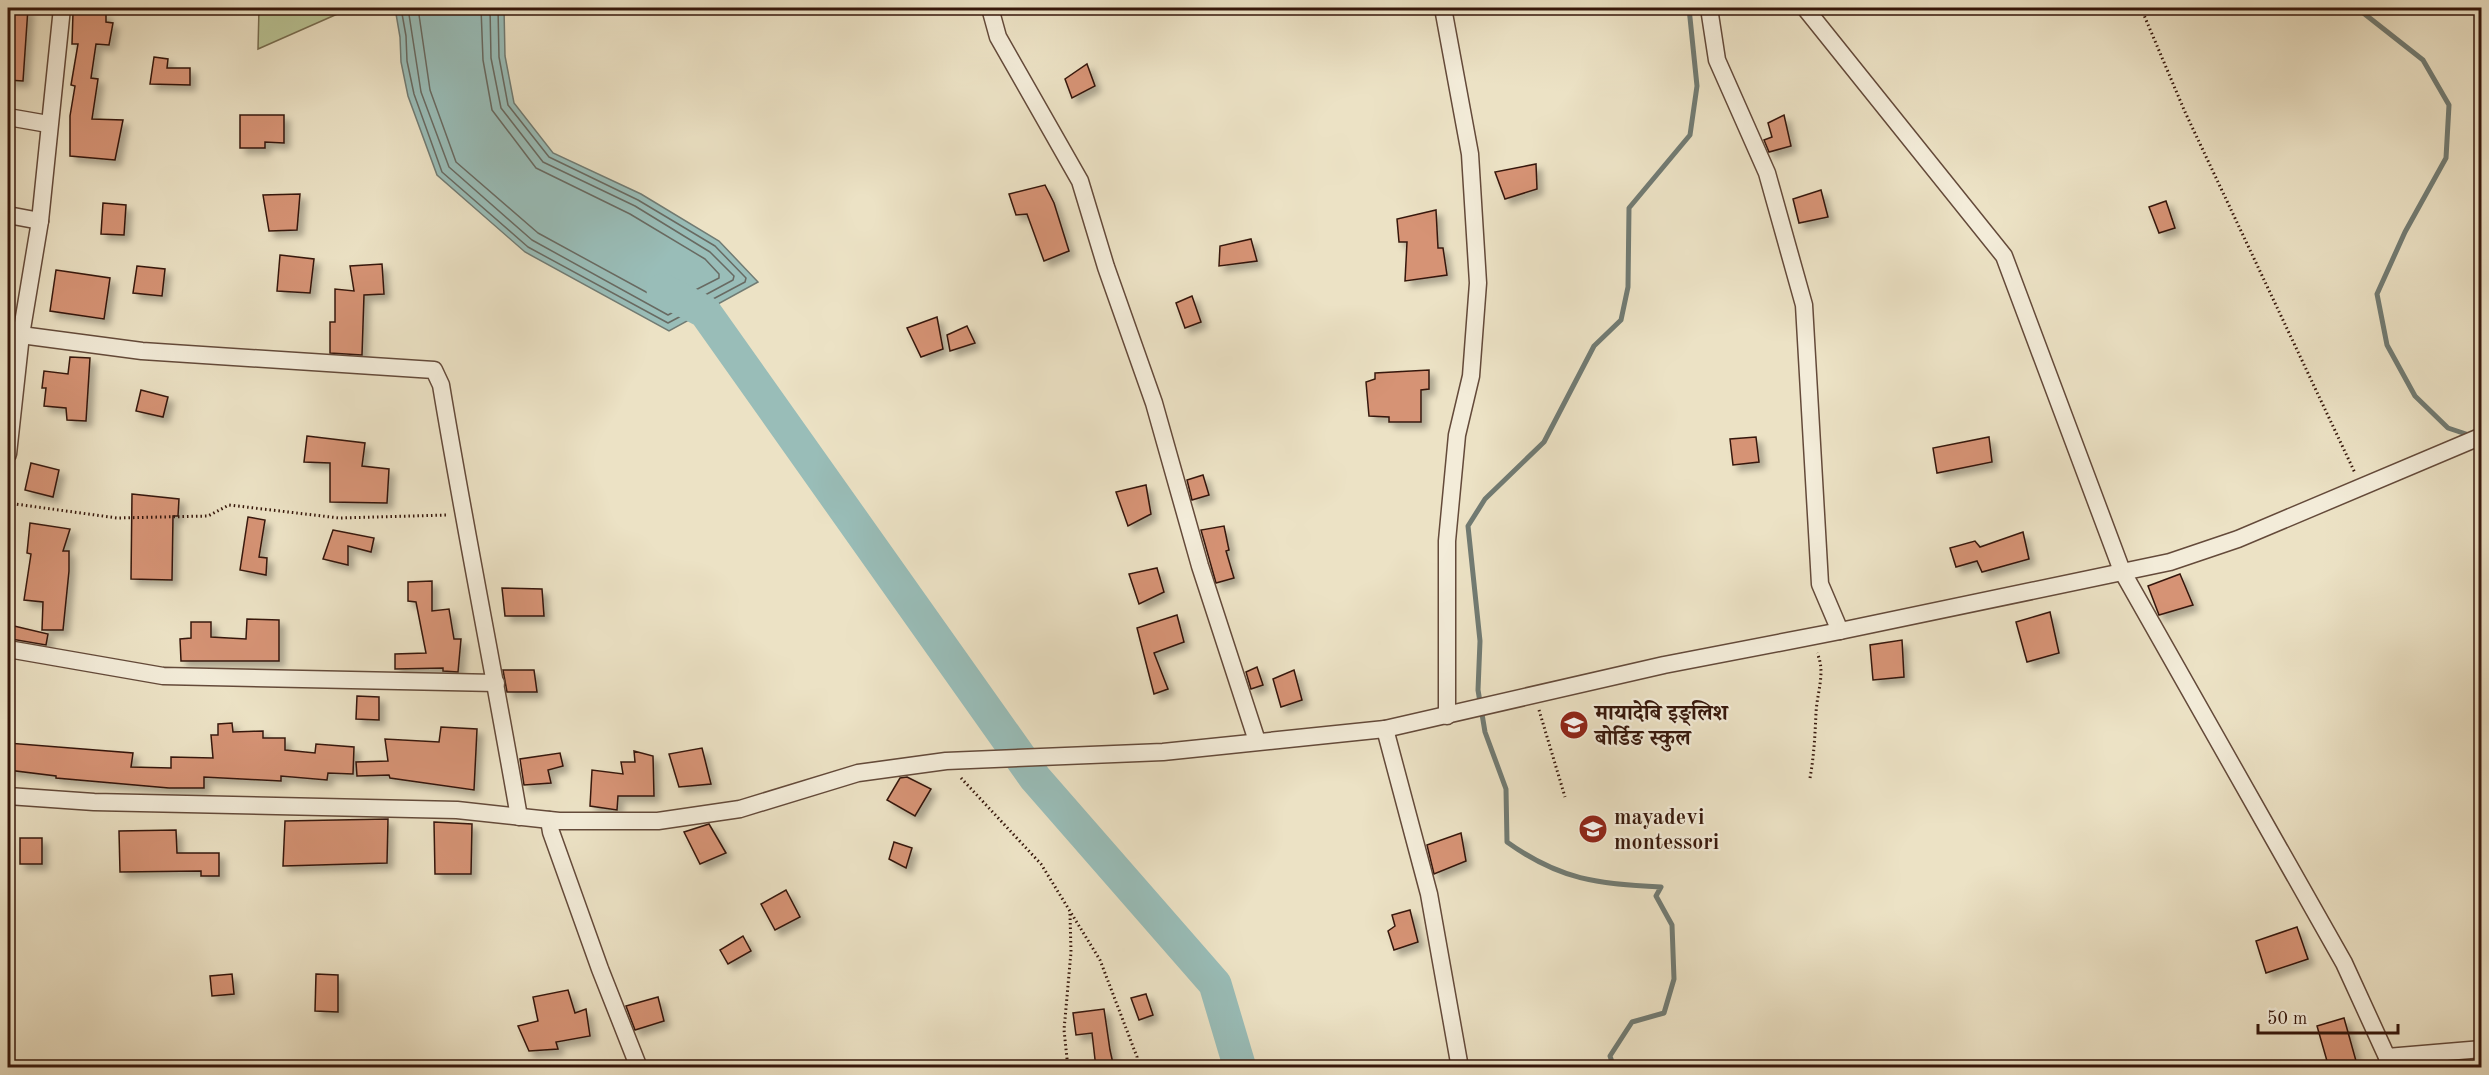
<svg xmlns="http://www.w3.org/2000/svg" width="2489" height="1075" font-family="'Old Standard TT','Noto Serif Devanagari',serif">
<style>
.green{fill:#b9c394;stroke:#786d50;stroke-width:1.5}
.water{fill:#99bdb8;stroke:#717b73;stroke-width:1.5}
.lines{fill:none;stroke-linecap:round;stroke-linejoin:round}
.shore{stroke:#686a62;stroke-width:1.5}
.stream{stroke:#717b73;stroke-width:5}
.river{stroke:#99bdb8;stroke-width:33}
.building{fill:#d69375;stroke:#36170b;stroke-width:1.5;filter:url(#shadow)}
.street-casing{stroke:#644a3a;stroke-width:19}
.path{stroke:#36170b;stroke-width:3;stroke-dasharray:1.5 3;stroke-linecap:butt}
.street{stroke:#f3ecd9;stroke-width:16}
.labels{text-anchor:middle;stroke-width:4.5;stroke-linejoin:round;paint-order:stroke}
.poi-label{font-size:22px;font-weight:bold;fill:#36170b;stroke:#f3ecd9;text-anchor:start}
</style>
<defs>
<filter id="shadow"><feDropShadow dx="5.5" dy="5.5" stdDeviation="3" flood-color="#0004"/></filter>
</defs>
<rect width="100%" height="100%" fill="#ece2c5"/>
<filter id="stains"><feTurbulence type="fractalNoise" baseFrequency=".00333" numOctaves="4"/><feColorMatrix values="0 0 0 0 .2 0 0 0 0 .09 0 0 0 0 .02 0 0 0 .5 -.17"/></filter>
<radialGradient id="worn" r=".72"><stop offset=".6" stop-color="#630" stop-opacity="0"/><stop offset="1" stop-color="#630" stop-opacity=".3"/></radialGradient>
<polygon class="green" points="259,8 351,8 258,49"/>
<polygon class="water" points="395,8 504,8 505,56 514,103 553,153 641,194 719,241 758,282 669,331 525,252 437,175 408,96 401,62 400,37"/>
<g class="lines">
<g class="shore">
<polyline points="401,8 406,36 407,61 414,94 442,172 528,247 668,323 745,282 746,278 715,246 638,200 549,157 508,105 499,57 498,8"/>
<polyline points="408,8 421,92 449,167 532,240 668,315 733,280 734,276 710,252 635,206 543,162 501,108 491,58 490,8"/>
<polyline points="418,8 430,90 456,162 538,233 668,304 719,278 719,274 705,259 630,214 536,168 492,110 483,60 481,8"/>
</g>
<g class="stream">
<polyline points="2357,8 2423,60 2449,105 2446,158 2405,232 2377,294 2387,345 2415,396 2448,428 2472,436"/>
<path d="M1614 1068 1610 1056 1632 1022 1664 1013 1674 979 1672 925 1656 896 1661 887C1598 884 1560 880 1507 842L1506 789 1485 732 1478 690 1480 641 1468 526 1485 499 1544 442 1594 346 1621 320 1628 287 1629 208 1690 135 1697 86 1689 8"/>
</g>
<polyline class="river" points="663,290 705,312 1035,778 1215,984 1240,1068"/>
</g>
<g class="building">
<polygon points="11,8 28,8 23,81 8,80"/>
<polygon points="73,13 106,13 106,22 113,23 109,45 96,44 91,78 98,79 92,119 123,120 115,160 70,156 70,116 75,86 71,85 78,44 72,44"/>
<polygon points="154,57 168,59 167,68 190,68 190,85 150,84"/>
<polygon points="1087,64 1095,86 1072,98 1065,79"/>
<polygon points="240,115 284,115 284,143 265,142 265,148 240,148"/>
<polygon points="1784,115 1791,146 1769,152 1764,140 1772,137 1768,123"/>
<polygon points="1536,164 1537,189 1505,199 1495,172"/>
<polygon points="1045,185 1054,203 1069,251 1044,261 1027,214 1016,215 1009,194"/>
<polygon points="1821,190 1828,217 1799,223 1793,199"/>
<polygon points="300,194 297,230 269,231 263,195"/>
<polygon points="2166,201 2175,228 2159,233 2149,207"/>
<polygon points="103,203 126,205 124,235 101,234"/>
<polygon points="1436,210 1438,248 1443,248 1447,275 1405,281 1407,242 1399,242 1397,219"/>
<polygon points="1251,239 1257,261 1219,266 1220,246"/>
<polygon points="280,255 314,259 310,293 277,291"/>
<polygon points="382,264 384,294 364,295 362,355 330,353 330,322 335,322 335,289 354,291 350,266"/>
<polygon points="137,266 165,269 162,296 133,293"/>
<polygon points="56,270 110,278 104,319 50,311"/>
<polygon points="1192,296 1201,322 1185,328 1176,303"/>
<polygon points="937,317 943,349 921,357 907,328"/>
<polygon points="967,326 975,343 950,351 947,335"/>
<polygon points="70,357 90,358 86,421 67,420 66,408 44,406 46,388 42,388 44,371 68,374"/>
<polygon points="1429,370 1429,389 1421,390 1421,422 1389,422 1389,417 1369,416 1366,382 1375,379 1375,373"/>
<polygon points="141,390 168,397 163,417 136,411"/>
<polygon points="307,436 365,443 362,466 389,469 387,503 330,502 330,463 304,462"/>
<polygon points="1756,437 1759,462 1733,465 1730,439"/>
<polygon points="1989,437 1992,462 1937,473 1933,448"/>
<polygon points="31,463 59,470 53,497 25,490"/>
<polygon points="1203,475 1209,495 1192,500 1187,480"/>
<polygon points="1146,485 1151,514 1128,526 1116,492"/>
<polygon points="132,494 179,499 178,516 173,516 172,580 131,579"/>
<polygon points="248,517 265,520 259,557 267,558 266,575 240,570"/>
<polygon points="30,523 70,529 63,551 69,551 69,571 63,630 42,630 43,602 24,600 31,554 27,553"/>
<polygon points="1224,526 1229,550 1226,551 1234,578 1216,583 1201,530"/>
<polygon points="333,530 374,538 371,552 348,546 348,565 323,559"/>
<polygon points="2023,532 2029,559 1982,572 1977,561 1956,567 1950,548 1975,541 1980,547"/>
<polygon points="1157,568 1164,592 1139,604 1129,574"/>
<polygon points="2180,574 2193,605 2159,615 2148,586"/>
<polygon points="432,581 432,611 449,609 454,639 461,639 458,672 443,671 443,668 395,669 395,654 426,653 416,602 408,601 408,582"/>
<polygon points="502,588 542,589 544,616 505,616"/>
<polygon points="2050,612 2059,653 2027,662 2016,622"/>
<polygon points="1177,615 1184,642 1154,653 1168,689 1154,694 1137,628"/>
<polygon points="247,619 279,620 279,661 181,661 180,639 191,638 191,622 211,622 211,637 246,639"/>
<polygon points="14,626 48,634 46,645 11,639"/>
<polygon points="1902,640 1904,677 1873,680 1870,645"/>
<polygon points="1257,667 1263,685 1251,689 1246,672"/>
<polygon points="503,670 534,670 537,692 507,692"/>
<polygon points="1294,670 1302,700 1281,707 1273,679"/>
<polygon points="357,696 379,697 379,720 356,719"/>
<polygon points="232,723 233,732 263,731 263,738 285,738 285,750 315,753 316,744 354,747 353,774 328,773 327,780 281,776 281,781 204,777 204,788 169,788 56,778 56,776 8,770 8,743 133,753 131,767 171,768 171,757 213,758 211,735 218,735 218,724"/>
<polygon points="441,727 477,729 474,790 390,778 389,775 357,776 356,762 388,761 385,739 439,742"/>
<polygon points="702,748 711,784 679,787 669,754"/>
<polygon points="634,751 653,756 654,796 618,796 617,810 590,806 592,770 623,774 621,762 635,762"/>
<polygon points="560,753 563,766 548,770 551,783 524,785 520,759"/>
<polygon points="907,777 931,789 915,816 887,800 900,778"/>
<polygon points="388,819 387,863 283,866 285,821"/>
<polygon points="434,822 472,824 471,874 435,874"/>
<polygon points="709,824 726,853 700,864 684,832"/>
<polygon points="176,830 177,853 219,853 219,876 201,876 201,871 120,872 119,831"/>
<polygon points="1461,833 1466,861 1434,874 1427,845"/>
<rect x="20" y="838" width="22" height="26"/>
<polygon points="894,842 912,848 906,868 889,859"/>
<polygon points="786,890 800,917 775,930 761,904"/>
<polygon points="1410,910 1418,942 1394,950 1388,931 1395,926 1392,915"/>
<polygon points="2297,927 2308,959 2266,973 2256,941"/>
<polygon points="743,936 751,951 728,964 720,950"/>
<polygon points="232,974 234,994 212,996 210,976"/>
<polygon points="316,974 338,975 338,1012 315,1011"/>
<polygon points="568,990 575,1013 586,1009 590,1036 556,1042 558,1049 529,1051 518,1026 538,1021 533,997"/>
<polygon points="1146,994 1153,1015 1139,1020 1131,998"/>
<polygon points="658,997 664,1021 635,1030 626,1006"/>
<polygon points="1104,1009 1110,1050 1114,1068 1096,1068 1092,1033 1076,1035 1073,1013"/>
<polygon points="2344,1018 2358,1068 2329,1068 2317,1026"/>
</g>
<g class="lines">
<g class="street-casing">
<g id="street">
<polyline points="990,8 998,37 1080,181 1106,267 1154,403 1200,566 1257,741"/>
<polyline points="1443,8 1470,154 1478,283 1471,376 1457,435 1447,541 1447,716"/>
<polyline points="1709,8 1717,60 1767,173 1804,305 1820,584 1840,631"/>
<polyline points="1805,8 2004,256 2122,571 2344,963 2392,1068"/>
<polyline points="8,117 48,124"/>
<polyline points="8,215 40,221"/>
<path d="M21 335 142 351 434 370 441 385C465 529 494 672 519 817"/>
<polyline points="8,454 21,335 40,221 62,8"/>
<polyline points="8,649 163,676 496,683"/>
<polyline points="1385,729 1429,894 1460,1068"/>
<polyline points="8,796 94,802 457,810 559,821 658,821 740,809 858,773 946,761 1163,752 1385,729 1664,665 1840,631 2170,562 2238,539 2482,436"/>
<polyline points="549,820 551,832 600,969 639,1068"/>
<polyline points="2387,1057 2482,1049"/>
</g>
</g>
<g class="path">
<polyline points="2141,8 2185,112 2355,473"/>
<polyline points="8,503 117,518 208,516 229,505 339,518 448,515"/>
<polyline points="1539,710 1565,797"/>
<polyline points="961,778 1041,864 1100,960 1137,1057 1137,1068"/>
<path d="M1810 778C1814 756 1815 735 1816 713 1817 692 1826 672 1817 653"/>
<polyline points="1068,1068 1064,1030 1071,952 1070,914"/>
</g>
<use href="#street" class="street"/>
</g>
<defs>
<g id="school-disc" transform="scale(1.5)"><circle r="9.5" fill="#8f2418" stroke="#f3ecd9"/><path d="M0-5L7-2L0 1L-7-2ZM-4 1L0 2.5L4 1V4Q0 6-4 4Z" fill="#fff"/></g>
</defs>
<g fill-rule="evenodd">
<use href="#school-disc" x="1574" y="725"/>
<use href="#school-disc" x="1593" y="829"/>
</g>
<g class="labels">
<g class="poi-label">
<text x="1595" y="720">मायादेबि इङ्लिश<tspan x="1595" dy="25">बोर्डिङ स्कुल</tspan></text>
<text x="1614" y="824">mayadevi<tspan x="1614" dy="25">montessori</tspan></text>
</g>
</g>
<rect width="2489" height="1075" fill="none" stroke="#ece2c5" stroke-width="30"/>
<rect x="9" y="9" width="2471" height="1057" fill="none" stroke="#36170b" stroke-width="3"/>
<rect x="15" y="15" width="2459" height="1045" fill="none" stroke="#36170b" stroke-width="1.5"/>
<path d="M2258 1024v9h140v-9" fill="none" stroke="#36170b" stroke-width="3"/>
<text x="2267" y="1024" font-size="18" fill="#36170b" stroke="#f3ecd9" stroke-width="4.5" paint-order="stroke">50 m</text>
<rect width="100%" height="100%" filter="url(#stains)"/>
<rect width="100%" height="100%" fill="url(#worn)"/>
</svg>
